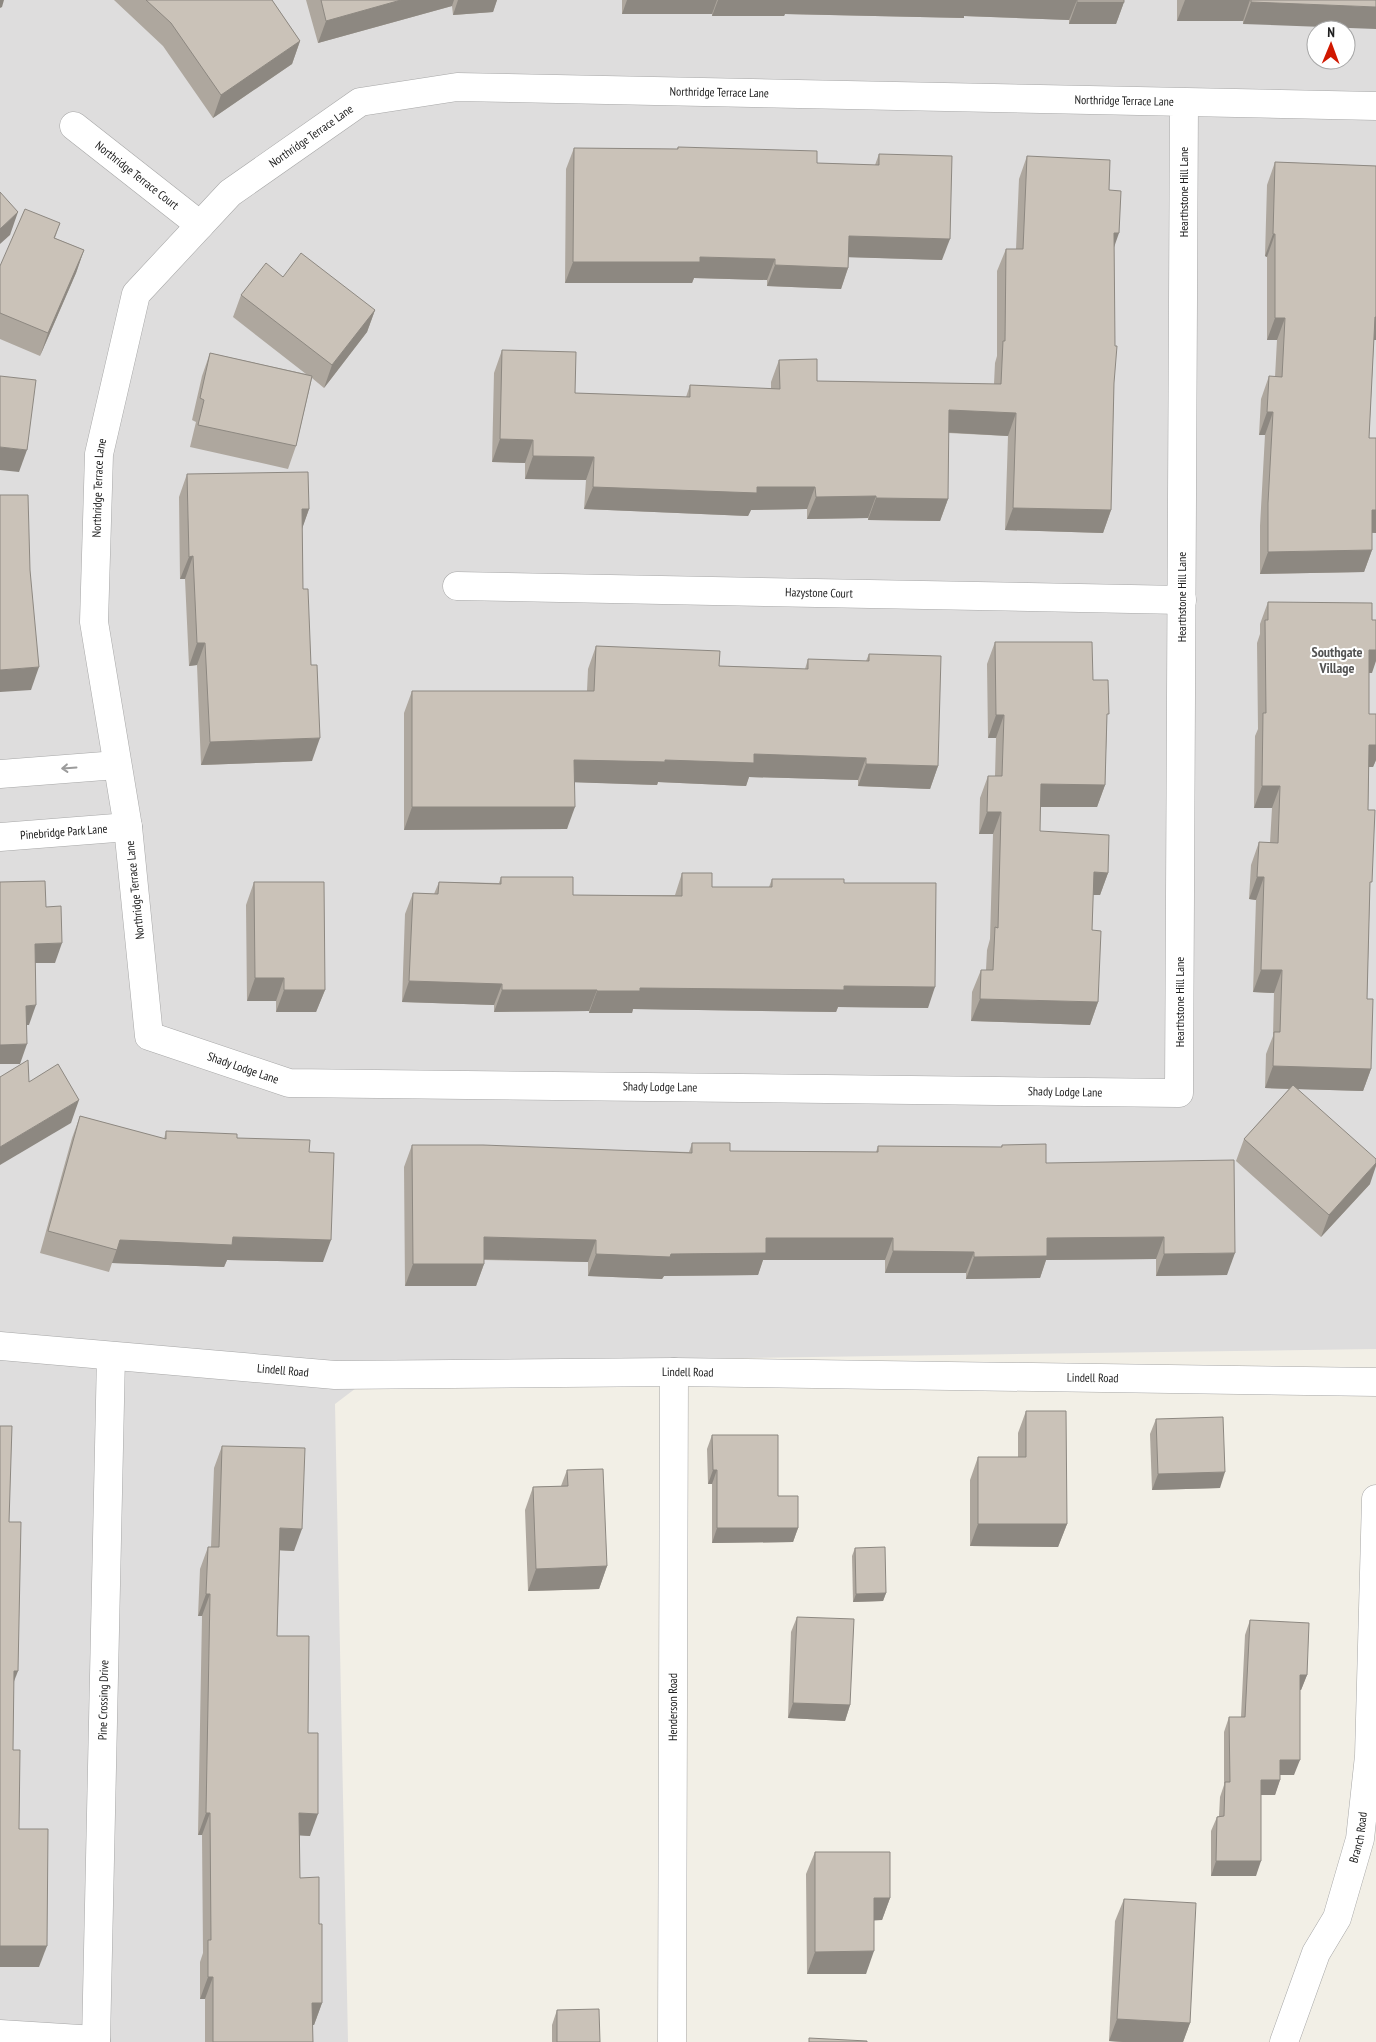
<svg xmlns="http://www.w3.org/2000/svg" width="1376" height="2042" font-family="'PT Sans Narrow',sans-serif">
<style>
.residential{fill:#dedddd;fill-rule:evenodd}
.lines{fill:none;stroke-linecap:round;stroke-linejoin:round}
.minor-casing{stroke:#a7a7a7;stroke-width:29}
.minor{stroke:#fff;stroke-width:28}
.wall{fill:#aea79e}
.shaded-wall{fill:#8d8881}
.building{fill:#cac2b8;stroke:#8d8881}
.oneway{stroke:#9b9b9b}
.labels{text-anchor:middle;stroke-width:4;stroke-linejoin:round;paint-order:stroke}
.street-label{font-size:12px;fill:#202020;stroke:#fff}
.neighbourhood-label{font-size:14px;font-weight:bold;fill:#535353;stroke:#fff}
</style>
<rect width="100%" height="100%" fill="#f2efe6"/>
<path class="residential" d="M0 0H1376V1349L389 1363 335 1404 348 2042H0ZM1316 30H1346V60H1316Z"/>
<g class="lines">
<g class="minor-casing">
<g id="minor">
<path id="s1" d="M1184 102 1179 1093 289 1083 149 1036 128 827 94 622 99 454 136 294 230 193 360 102 457 87 1376 106"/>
<path id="s2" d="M74 126 200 225"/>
<path id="s3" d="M457 586 1182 600"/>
<polyline points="0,774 117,765"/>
<path id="s4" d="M0 837 128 827"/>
<path id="s5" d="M0 1346 335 1375 674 1372 1376 1382"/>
<polyline points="0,2034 96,2040"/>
<path id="s6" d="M96 2042 111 1356"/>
<path id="s7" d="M672 2042 674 1372"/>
<path id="s8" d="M1284 2042 1316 1953 1337 1918 1360 1839 1369 1756 1376 1499"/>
</g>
</g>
<use href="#minor" class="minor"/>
</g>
<g class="wall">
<polygon points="114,0 272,0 300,41 292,64 213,118 163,46"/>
<polygon points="306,0 497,0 493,12 453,15 452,6 318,43"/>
<polygon points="622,0 1124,0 1124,2 1116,24 1069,24 1069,20 964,16 964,18 785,14 784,16 712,16 712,14 622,14"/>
<polygon points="1177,0 1376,0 1243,24 1243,21 1177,21"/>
<polygon points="678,147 817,163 875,165 879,154 942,260 849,257 848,268 841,289 767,286 767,280 694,278 692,283 565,283 566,169 574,148 677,149"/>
<polygon points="1027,156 1109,190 1114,247 1114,383 1111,510 1103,533 1005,530 1008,436 948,433 948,499 940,521 868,520 868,518 807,519 807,509 751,510 748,516 584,509 586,480 525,479 525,463 492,462 494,373 502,350 575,393 686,397 690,385 771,389 771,382 779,360 817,381 994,384 995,363 997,356 997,271 1006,249 1016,249 1019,179"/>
<polygon points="1275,162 1376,166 1376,340 1374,340 1369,438 1376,438 1376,533 1372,533 1372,550 1364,572 1260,574 1260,526 1265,435 1259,435 1261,399 1269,376 1275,377 1277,340 1267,340 1267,257 1265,256 1267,185"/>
<polygon points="60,223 55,238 84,250 76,273 40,356 0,339 0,266"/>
<polygon points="283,277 375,310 367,332 324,388 312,378 296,446 288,469 190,447 196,422 192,420 202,376 210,353 306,374 233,317 241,295"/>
<polygon points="187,474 309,509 302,528 303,589 312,761 201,765 197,665 189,666 185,579 180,579 179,497"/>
<polygon points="1268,602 1372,673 1369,673 1369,714 1376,714 1376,760 1373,767 1369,767 1368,810 1370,886 1367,999 1371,1069 1363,1091 1298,1089 1370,1184 1321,1237 1236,1161 1244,1139 1289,1089 1265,1088 1266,1054 1273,1036 1274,993 1253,992 1256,900 1249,899 1251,865 1259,842 1270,843 1272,808 1254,808 1255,736 1258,729 1257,643 1260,634 1260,624"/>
<polygon points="995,642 1093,680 1107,720 1105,785 1097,807 1040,807 1040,831 1108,873 1100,895 1093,895 1092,930 1098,1002 1090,1025 971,1021 972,992 981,970 986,970 987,950 990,939 993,834 979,834 980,798 988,776 995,776 996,738 988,738 987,664"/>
<polygon points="596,646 719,666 805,669 808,659 866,661 869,654 938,766 930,789 858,786 858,780 749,777 746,786 658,782 657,785 575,782 567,829 404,830 404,713 412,691 587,691 588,669"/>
<polygon points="682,873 712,887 769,887 772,879 844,883 928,1008 838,1007 836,1012 633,1009 632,1013 589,1013 589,1011 494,1012 494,1005 402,1002 405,914 413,893 434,894 439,882 499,883 501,877 573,895 675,895"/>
<polygon points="254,882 325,990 316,1012 276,1012 276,1001 247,1001 246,905"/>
<polygon points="80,1116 164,1139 166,1131 237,1138 309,1152 323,1262 227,1260 224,1267 112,1263 109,1272 40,1253 72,1138"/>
<polygon points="692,1143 730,1151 876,1152 878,1146 1001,1147 1002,1145 1046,1163 1227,1275 1156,1276 1156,1259 1046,1260 1040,1278 966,1279 966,1273 885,1273 885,1260 763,1260 758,1275 664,1276 662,1279 588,1276 588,1262 484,1260 484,1264 476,1286 405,1286 404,1167 412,1145 689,1152"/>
<polygon points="1026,1411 1067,1524 1058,1547 970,1546 970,1480 978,1457 1018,1457 1018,1433"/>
<polygon points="1156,1419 1220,1488 1152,1490 1150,1434"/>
<polygon points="712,1435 778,1496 798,1528 793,1542 712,1543 712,1484 708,1484 707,1449"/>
<polygon points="222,1446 294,1551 280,1550 277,1636 308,1733 310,1836 300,1835 300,1878 319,1924 322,2003 314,2025 312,2025 313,2042 205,2042 205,1999 200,1999 200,1962 203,1953 202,1835 198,1835 202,1616 198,1616 200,1569 208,1547 211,1547 214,1468"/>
<polygon points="567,1470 607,1566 599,1589 528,1591 525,1510 533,1487 561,1486"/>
<polygon points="855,1548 886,1593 883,1601 853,1602 852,1556"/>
<polygon points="797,1617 850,1705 845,1721 788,1718 791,1632"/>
<polygon points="1250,1620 1307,1675 1301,1690 1300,1690 1294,1775 1280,1775 1280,1780 1275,1795 1261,1795 1256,1876 1211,1876 1211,1831 1217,1817 1219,1816 1220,1797 1224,1785 1224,1732 1229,1717 1241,1717 1245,1635"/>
<polygon points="815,1852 890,1898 882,1920 874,1920 866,1974 807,1974 806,1874"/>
<polygon points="1124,1899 1190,2023 1183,2042 1123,2042 1109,2041 1115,1921"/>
<polygon points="557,2010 600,2042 552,2042 552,2025"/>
</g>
<g class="shaded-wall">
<polygon points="0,0 4,0 2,7 0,8"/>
<polygon points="401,0 454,0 452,6 318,43 326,21"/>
<polygon points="458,0 497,0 493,12 453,15"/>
<polygon points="627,0 717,0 712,14 622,14"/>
<polygon points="718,0 1077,0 1069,20 964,16 964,18 785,14 784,16 712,16"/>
<polygon points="1185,0 1250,0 1243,21 1177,21"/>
<polygon points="1077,2 1124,2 1116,24 1069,24"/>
<polygon points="1251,2 1376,7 1376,29 1243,24"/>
<polygon points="300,41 292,64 213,118 221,95"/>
<polygon points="18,212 10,235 0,244 0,229"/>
<polygon points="1114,233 1119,233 1111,256"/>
<polygon points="1273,234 1275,234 1267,257 1265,256"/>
<polygon points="849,236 950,239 942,260 842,257"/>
<polygon points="84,250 76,273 40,356 48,333"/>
<polygon points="700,257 775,259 767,280 694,278 692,283 565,283 573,262"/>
<polygon points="775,265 848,268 841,289 767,286"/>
<polygon points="375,310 367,332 324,388 332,365"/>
<polygon points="1375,317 1376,317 1376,340 1367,340"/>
<polygon points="1275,318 1285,318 1277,340 1267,340"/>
<polygon points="949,410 1016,413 1008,436 940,432"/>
<polygon points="1267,412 1273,412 1265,435 1259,435"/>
<polygon points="500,439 533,440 525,463 492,462"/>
<polygon points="0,447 27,450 19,472 0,470"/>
<polygon points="533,456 594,457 586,480 525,479"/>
<polygon points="593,487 815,487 807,509 751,510 748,516 584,509"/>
<polygon points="876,496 868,518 807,519 816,497"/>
<polygon points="876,498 948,499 940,521 868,520"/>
<polygon points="1013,508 1111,510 1103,533 1005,530"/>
<polygon points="302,509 309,509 301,532"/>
<polygon points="1372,510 1376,510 1376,533 1364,532"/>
<polygon points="1372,550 1364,572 1260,574 1268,552"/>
<polygon points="193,556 185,579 180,579 189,557"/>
<polygon points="197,643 205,643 197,665 189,666"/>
<polygon points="1369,650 1376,650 1376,661 1372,673 1360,673"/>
<polygon points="39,667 31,690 0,692 0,670"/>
<polygon points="996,715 1004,715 996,738 988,738"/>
<polygon points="320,738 312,761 201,765 210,742"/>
<polygon points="1369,745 1376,745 1376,760 1373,767 1361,767"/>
<polygon points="754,754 866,758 858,780 749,777 746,786 658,782 657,785 566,782 574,760"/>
<polygon points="866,764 938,766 930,789 858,786"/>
<polygon points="1041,784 1105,785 1097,807 1033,807"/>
<polygon points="1262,786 1280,786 1272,808 1254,808"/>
<polygon points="412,807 575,807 567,829 404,830"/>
<polygon points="987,812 1001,812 993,834 979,834"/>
<polygon points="1094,872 1108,873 1100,895 1085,895"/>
<polygon points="1257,877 1264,877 1256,900 1249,899"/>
<polygon points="62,943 55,963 28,963 35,944"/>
<polygon points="1261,970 1282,970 1274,993 1253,992"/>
<polygon points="255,978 284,978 276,1001 247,1001"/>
<polygon points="409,981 502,984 494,1005 402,1002"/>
<polygon points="844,986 935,987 928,1008 838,1007 836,1012 633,1009 632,1013 589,1013 597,991 640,988"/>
<polygon points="284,990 325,990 316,1012 276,1012"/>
<polygon points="502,990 597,990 589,1011 494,1012"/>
<polygon points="980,999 1098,1002 1090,1025 971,1021"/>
<polygon points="36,1005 29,1025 19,1025 26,1006"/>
<polygon points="27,1044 20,1064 0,1064 0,1045"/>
<polygon points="1273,1066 1371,1069 1363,1091 1265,1088"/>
<polygon points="79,1100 71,1123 0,1165 0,1147"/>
<polygon points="1376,1163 1376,1166 1370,1184 1321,1237 1329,1215"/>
<polygon points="233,1237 331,1240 323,1262 227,1260 224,1267 112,1263 120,1240"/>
<polygon points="484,1237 596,1240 588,1262 476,1259"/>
<polygon points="1164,1237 1156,1259 1046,1260 1040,1278 966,1279 974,1257 1047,1238"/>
<polygon points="766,1238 893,1238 885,1260 763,1260 758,1275 664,1276 662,1279 588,1276 596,1254 671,1254"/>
<polygon points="893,1251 974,1252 966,1273 885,1273"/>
<polygon points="1235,1253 1227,1275 1156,1276 1164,1254"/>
<polygon points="413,1264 484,1264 476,1286 405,1286"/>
<polygon points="713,1470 717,1470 712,1484 708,1484"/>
<polygon points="1225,1472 1220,1488 1152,1490 1158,1474"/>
<polygon points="978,1524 1067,1524 1058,1547 970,1546"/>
<polygon points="280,1528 302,1529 294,1551 272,1550"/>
<polygon points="717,1528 798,1528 793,1542 712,1543"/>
<polygon points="607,1566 599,1589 528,1591 536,1569"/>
<polygon points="886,1593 883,1601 853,1602 856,1594"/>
<polygon points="206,1594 210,1594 202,1616 198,1616"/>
<polygon points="14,1671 18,1671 10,1692"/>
<polygon points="1300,1675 1307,1675 1301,1690 1295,1690"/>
<polygon points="793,1703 850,1705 845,1721 788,1718"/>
<polygon points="1280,1760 1300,1760 1294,1775 1274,1775"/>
<polygon points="1261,1780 1280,1780 1275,1795 1256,1795"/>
<polygon points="206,1813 210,1813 202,1835 198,1835"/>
<polygon points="299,1813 318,1814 310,1836 291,1835"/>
<polygon points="1216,1861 1261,1861 1256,1876 1211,1876"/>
<polygon points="874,1898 890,1898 882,1920 866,1921"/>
<polygon points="0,1946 47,1946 39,1967 0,1967"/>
<polygon points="874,1951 866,1974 807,1974 815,1952"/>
<polygon points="208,1977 213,1977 205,1999 200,1999"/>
<polygon points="312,2003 322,2003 314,2025 304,2025"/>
<polygon points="1117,2019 1190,2023 1183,2042 1123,2042 1109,2041"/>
</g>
<g class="building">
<polygon points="146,0 272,0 300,41 221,95 171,23"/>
<polygon points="321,0 401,0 326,21"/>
<rect x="1077" y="0" width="47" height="2"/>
<polygon points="1251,0 1376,0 1376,7 1251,2"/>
<polygon points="678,147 817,151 817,163 879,165 879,154 952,156 950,239 849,236 848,268 775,265 775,259 700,257 700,262 573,262 574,148 678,149"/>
<polygon points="1027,156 1110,160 1109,190 1121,191 1119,233 1114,233 1115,346 1117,346 1114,383 1111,510 1013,508 1016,413 949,410 948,499 876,498 876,496 816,497 815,487 757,487 757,493 593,487 594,457 533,456 533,440 500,439 502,350 576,352 575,393 690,397 690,385 780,389 779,360 817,359 817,381 1001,384 1003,341 1005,341 1006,249 1023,249"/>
<polygon points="1275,162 1376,166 1376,317 1375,317 1369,438 1376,438 1376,510 1372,510 1372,550 1268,552 1268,503 1273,412 1267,412 1269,376 1282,377 1285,318 1275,318 1275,234 1273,234"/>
<polygon points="0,192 18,212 0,229"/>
<polygon points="25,209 60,223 54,238 84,250 48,333 0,313 0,266"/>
<polygon points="301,253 375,310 332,365 241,295 266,263 283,277"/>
<polygon points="210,353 312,376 296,446 198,425 204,400 200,398"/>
<polygon points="0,376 36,380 27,450 0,447"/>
<polygon points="308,472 309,509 302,509 303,589 308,589 311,665 317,665 320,738 210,742 205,643 197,643 193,556 189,557 187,474"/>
<polygon points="0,495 28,495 30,570 39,667 0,670"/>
<polygon points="1268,602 1372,603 1372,620 1376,620 1376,650 1369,650 1369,714 1376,714 1376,745 1369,745 1368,810 1375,810 1372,882 1370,882 1367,999 1373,999 1371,1069 1273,1066 1274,1032 1280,1032 1282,970 1261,970 1264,877 1257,877 1259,842 1278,843 1280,786 1262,786 1263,713 1266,713 1265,620 1268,620"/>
<polygon points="995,642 1092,642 1093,680 1108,680 1109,714 1107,714 1105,785 1041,784 1040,831 1109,835 1108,873 1094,872 1092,930 1101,931 1098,1002 980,999 981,970 993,970 995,927 998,928 1001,812 987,812 988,776 1002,776 1004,715 996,715"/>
<polygon points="596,646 720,651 719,666 808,669 808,659 869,661 869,654 941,656 938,766 866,764 866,758 754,754 754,763 665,760 665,762 574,760 575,807 412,807 412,691 594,691"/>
<polygon points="682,873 712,873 712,887 772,887 772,879 844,879 844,883 936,883 935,987 844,986 844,990 640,988 640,991 597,991 597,990 502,990 502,984 409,981 413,893 438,894 439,882 501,884 501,877 573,877 573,895 682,896"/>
<polygon points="45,881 46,907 61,906 62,943 35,944 36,1005 26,1006 27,1044 0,1045 0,882"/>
<polygon points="254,882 324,882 325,990 284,990 284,978 255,978"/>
<polygon points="28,1060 29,1082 58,1064 79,1100 0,1147 0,1077"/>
<polygon points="1293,1085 1376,1159 1376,1163 1329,1215 1244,1139"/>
<polygon points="80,1116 166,1139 166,1131 237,1134 237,1138 310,1140 309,1152 334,1153 331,1240 233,1237 232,1245 120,1240 117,1250 48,1231"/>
<polygon points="692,1143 730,1143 730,1151 878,1152 878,1146 1002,1147 1002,1145 1046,1144 1046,1163 1234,1160 1235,1253 1164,1254 1164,1237 1047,1238 1047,1256 974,1257 974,1252 893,1251 893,1238 766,1238 766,1253 671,1254 670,1257 596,1254 596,1240 484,1237 484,1264 413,1264 412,1145 483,1145 692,1153"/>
<polygon points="1026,1411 1066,1411 1067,1524 978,1524 978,1457 1026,1457"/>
<polygon points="1223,1417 1225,1472 1158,1474 1156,1419"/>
<polygon points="0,1426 12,1426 9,1522 21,1522 18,1671 14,1671 13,1750 20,1750 19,1829 48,1829 47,1946 0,1946"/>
<polygon points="712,1435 778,1435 778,1496 798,1496 798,1528 717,1528 717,1470 713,1470"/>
<polygon points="222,1446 305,1448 302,1529 280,1528 277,1636 309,1636 308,1733 318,1733 318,1814 299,1813 300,1878 319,1877 319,1924 322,1924 322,2003 312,2003 313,2042 213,2042 213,1977 208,1977 208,1940 211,1940 210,1813 206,1813 210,1594 206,1594 208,1547 219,1547"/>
<polygon points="603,1469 607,1566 536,1569 533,1487 568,1486 567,1470"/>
<polygon points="885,1547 886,1593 856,1594 855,1548"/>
<polygon points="797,1617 854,1619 850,1705 793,1703"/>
<polygon points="1250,1620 1309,1623 1307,1675 1300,1675 1300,1760 1280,1760 1280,1780 1261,1780 1261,1861 1216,1861 1217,1817 1224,1816 1225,1782 1230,1782 1229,1717 1245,1717"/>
<polygon points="815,1852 890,1852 890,1898 874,1898 874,1951 815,1952"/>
<polygon points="1124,1899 1196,1903 1190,2023 1117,2019"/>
<polygon points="599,2009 600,2042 557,2042 557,2010"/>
<polygon points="809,2038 867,2041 867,2042 809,2042"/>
</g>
<defs><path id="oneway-shaft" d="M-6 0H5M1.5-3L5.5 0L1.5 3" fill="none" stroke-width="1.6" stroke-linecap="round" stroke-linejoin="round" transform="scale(1.25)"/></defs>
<use class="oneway" href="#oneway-shaft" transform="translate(69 768) rotate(176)"/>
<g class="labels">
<g class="street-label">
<text dy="4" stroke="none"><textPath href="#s1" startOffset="3436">Northridge Terrace Lane</textPath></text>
<text dy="4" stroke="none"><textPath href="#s1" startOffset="3841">Northridge Terrace Lane</textPath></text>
<text dy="4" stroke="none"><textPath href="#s1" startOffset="3016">Northridge Terrace Lane</textPath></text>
<text dy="4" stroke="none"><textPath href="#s2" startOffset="80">Northridge Terrace Court</textPath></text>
<text transform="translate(1184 192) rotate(-90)" y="4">Hearthstone Hill Lane</text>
<text dy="4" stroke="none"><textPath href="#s1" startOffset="2581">Northridge Terrace Lane</textPath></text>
<text dy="4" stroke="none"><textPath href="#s3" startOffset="362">Hazystone Court</textPath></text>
<text transform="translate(1182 597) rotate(-90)" y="4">Hearthstone Hill Lane</text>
<text dy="4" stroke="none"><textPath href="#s4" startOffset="64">Pinebridge Park Lane</textPath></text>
<text transform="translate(135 890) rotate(-96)" y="4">Northridge Terrace Lane</text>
<text transform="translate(1180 1002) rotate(-90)" y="4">Hearthstone Hill Lane</text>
<text transform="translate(243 1068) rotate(19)" y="4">Shady Lodge Lane</text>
<text transform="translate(660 1087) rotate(1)" y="4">Shady Lodge Lane</text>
<text transform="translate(1065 1092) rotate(1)" y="4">Shady Lodge Lane</text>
<text dy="4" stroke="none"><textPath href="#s5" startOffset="284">Lindell Road</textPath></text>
<text dy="4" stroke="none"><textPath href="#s5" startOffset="689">Lindell Road</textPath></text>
<text dy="4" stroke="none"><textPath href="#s5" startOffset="1094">Lindell Road</textPath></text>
<text dy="4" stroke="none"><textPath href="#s6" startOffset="342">Pine Crossing Drive</textPath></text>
<text dy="4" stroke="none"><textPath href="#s7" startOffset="335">Henderson Road</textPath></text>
<text dy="4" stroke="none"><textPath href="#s8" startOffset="219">Branch Road</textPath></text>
</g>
<g class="neighbourhood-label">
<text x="1337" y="657">Southgate<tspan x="1337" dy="16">Village</tspan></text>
</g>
</g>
<g transform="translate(1331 45) rotate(1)"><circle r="24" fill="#ffffff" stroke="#a6a6a6"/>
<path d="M0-4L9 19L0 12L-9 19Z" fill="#d01800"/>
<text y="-8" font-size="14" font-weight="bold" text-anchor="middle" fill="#202020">N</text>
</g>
</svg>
